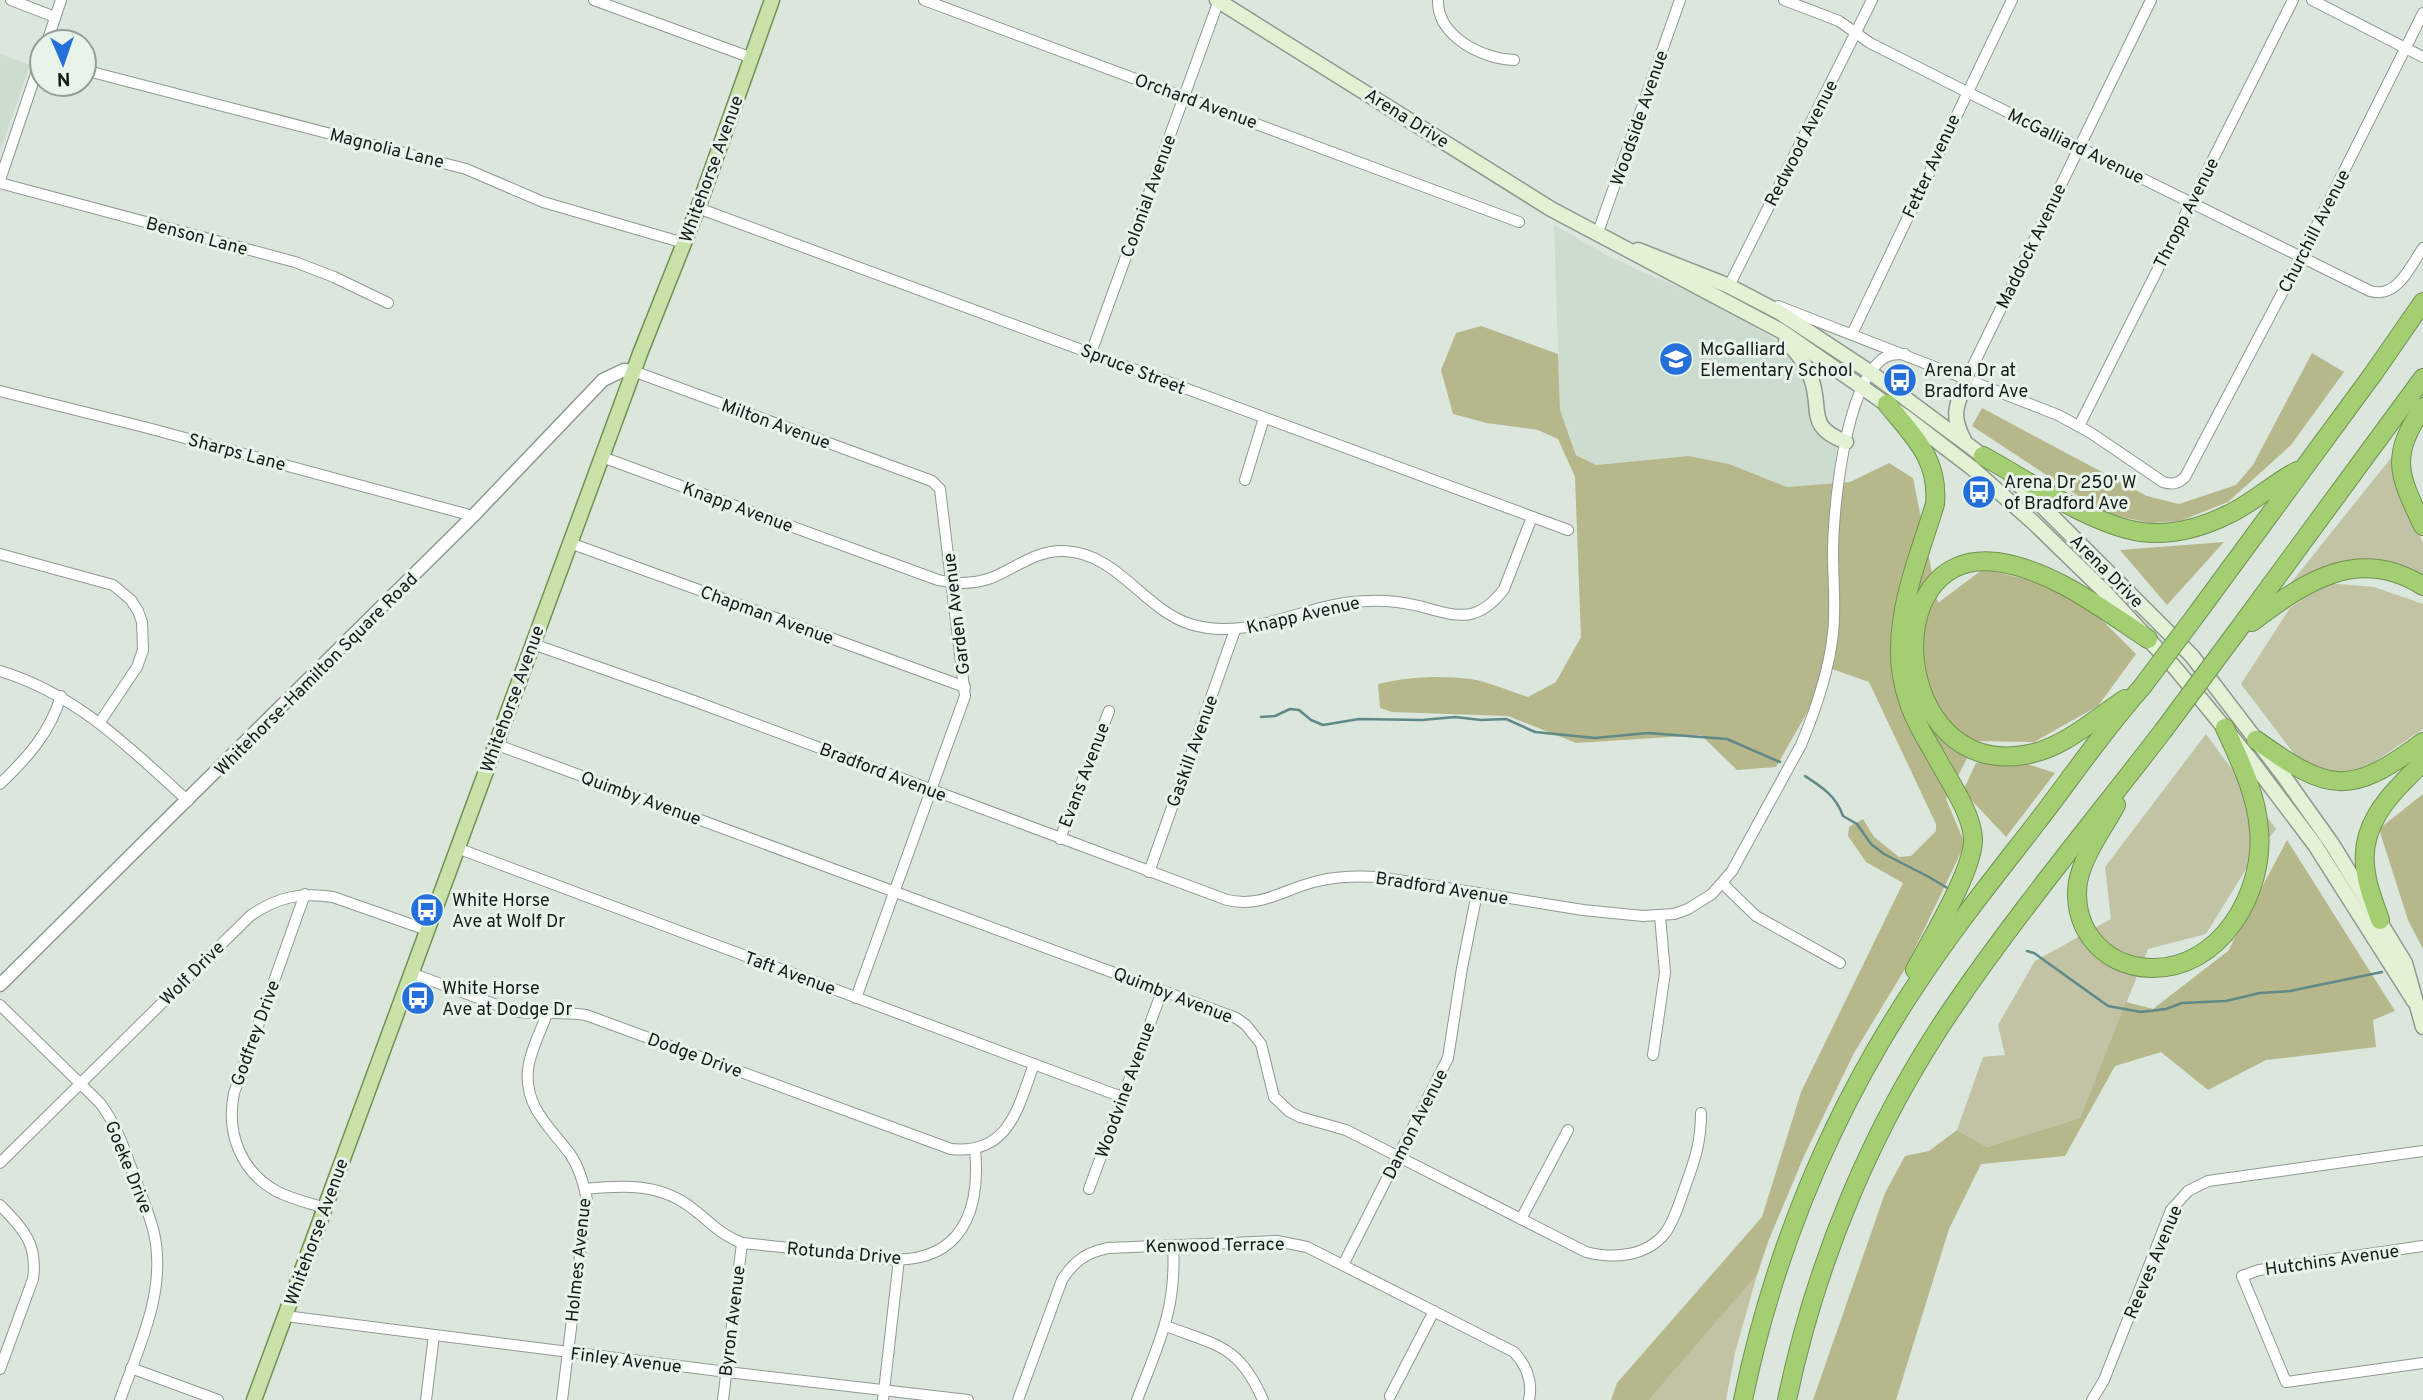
<svg xmlns="http://www.w3.org/2000/svg" width="2423" height="1400" font-family="Overpass,sans-serif">
<style>
.built{fill:#ccddcf}
.green{fill:#c2c2a4}
.forest{fill:#b7b78c}
.lines{fill:none;stroke-linecap:round;stroke-linejoin:round}
.stream{stroke:#608987;stroke-width:2.5}
.minor-casing{stroke:#8f9991;stroke-width:12}
.tertiary-casing{stroke:#8f9991;stroke-width:15}
.secondary-casing{stroke:#8f9991;stroke-width:17}
.primary-casing{stroke:#729052;stroke-width:17}
.motorway-casing{stroke:#729052;stroke-width:20}
.minor{stroke:#fff;stroke-width:10}
.tertiary{stroke:#fff;stroke-width:12}
.secondary{stroke:#e3f1d5;stroke-width:14}
.primary{stroke:#c8e2aa;stroke-width:14}
.motorway{stroke:#a3cf72;stroke-width:18}
.motorway-bridge-casing{stroke:#729052;stroke-width:20;stroke-linecap:butt}
.motorway-bridge{stroke:#a3cf72;stroke-width:18}
.labels{text-anchor:middle;stroke-width:6;stroke-linejoin:round;paint-order:stroke}
.street-label{font-size:18px;fill:#171b18;stroke:#e8f3ea}
.poi-label{font-size:18px;fill:#171b18;stroke:#e8f3ea;text-anchor:start}
</style>
<rect width="100%" height="100%" fill="#dbe6dd"/>
<g class="built">
<polygon points="0,54 30,65 0,151"/>
<polygon points="1554,225 1610,257 1729,310 1772,338 1791,356 1798,363 1837,444 1834,483 1786,487 1729,464 1689,456 1596,465 1577,455 1560,410"/>
</g>
<g class="green">
<polygon points="2395,453 2409,512 2423,543 2423,580 2368,561 2325,566 2286,589"/>
<polygon points="2327,583 2374,587 2423,604 2423,729 2361,771 2314,780 2241,684 2290,608"/>
<polygon points="2206,734 2276,829 2251,861 2206,934 2148,949 2080,1118 1987,1147 1957,1130 1983,1057 2005,1055 1998,1025 2035,961 2111,919 2105,867"/>
<polygon points="1757,1275 1735,1353 1726,1400 1649,1400"/>
</g>
<g class="forest">
<path d="M1481 326 1558 354 1560 410 1576 455 1596 465 1689 456 1729 464 1787 487 1850 482 1889 463 1913 478 1938 603 1983 569 2050 585 2098 616 2136 654 2098 706 2034 742 1976 741 1946 799 1965 844 1905 969 1854 1053 1804 1156 1768 1242 1757 1275 1649 1400H1611L1617 1383 1762 1217 1801 1092 1903 883 1866 862 1848 836 1849 827 1863 819 1874 837 1899 857 1911 856 1936 831V824L1869 682 1832 669 1776 767 1737 770 1701 735 1576 743 1508 716 1392 712 1380 708 1378 684C1407 677 1440 675 1470 679 1489 682 1509 691 1528 697L1556 682 1581 637 1575 477 1558 439 1538 430 1487 423 1453 414 1441 370 1456 333Z"/>
<polygon points="2312,353 2344,372 2291,445 2228,502 2180,521 2150,523 2104,513 1972,426 1982,408 2147,496 2179,504 2236,485 2253,465"/>
<polygon points="2224,542 2167,605 2120,550"/>
<polygon points="1976,763 2024,763 2055,773 2006,837 1963,791"/>
<polygon points="2423,794 2423,949 2408,920 2379,829"/>
<polygon points="2287,840 2395,1011 2373,1020 2376,1047 2266,1060 2208,1090 2161,1052 2115,1066 2065,1156 1981,1164 1949,1229 1896,1400 1813,1400 1885,1193 1905,1156 1929,1151 1957,1130 1987,1147 2080,1118 2126,1002 2153,1009 2228,951"/>
</g>
<g class="lines">
<g class="stream">
<polyline points="1261,717 1275,716 1290,709 1299,710 1311,720 1323,725 1359,719 1422,720 1455,717 1481,720 1506,719 1535,732 1595,738 1648,733 1727,739 1780,762"/>
<path d="M1805 776C1822 787 1836 796 1843 816L1857 824 1871 844 1884 854 1929 877 1949 889"/>
<polyline points="2027,951 2034,953 2108,1006 2141,1012 2166,1009 2182,1003 2226,1001 2260,993 2290,991 2382,972"/>
</g>
<g class="minor-casing">
<g id="minor">
<polyline points="11,0 55,17"/>
<polyline points="594,0 752,58"/>
<polyline points="924,0 1519,222"/>
<path d="M1438 0C1437 36 1482 59 1514 60"/>
<path d="M1784 0 1839 21 1870 43 1967 92 2370 291C2397 299 2410 267 2423 248"/>
<polyline points="2312,0 2423,57"/>
<polyline points="47,42 61,0"/>
<polyline points="84,70 466,169 543,202 684,243"/>
<polyline points="0,180 42,56"/>
<polyline points="0,183 295,262 334,277 388,303"/>
<polyline points="698,208 1568,530"/>
<polyline points="1597,235 1680,0"/>
<polyline points="1729,286 1872,0"/>
<path d="M1778 306 2058 415 2091 433 2163 482C2172 485 2178 484 2185 477L2301 257 2423 13"/>
<polyline points="1852,334 2012,0"/>
<polyline points="1091,353 1219,0"/>
<polyline points="633,371 932,481 940,489 965,696 856,998"/>
<polyline points="1967,378 2151,0"/>
<polyline points="0,391 148,428 473,516"/>
<polyline points="2079,426 2293,0"/>
<path d="M602 457 938 580C955 584 974 584 991 578 1016 568 1036 550 1064 551 1118 553 1143 609 1190 624 1251 643 1306 602 1367 601 1384 600 1402 602 1419 606 1456 616 1477 625 1504 589L1532 517"/>
<polyline points="1245,480 1264,418"/>
<polyline points="570,543 965,687"/>
<polyline points="0,554 113,585 131,600 138,611 142,622 143,650 137,667 100,722"/>
<path d="M533 644 694 701 1227 900C1263 908 1283 889 1318 881 1338 876 1359 876 1379 877L1583 910 1643 916 1674 914 1688 909 1712 894 1732 871 1801 745C1816 709 1829 672 1833 633 1836 606 1833 580 1833 554 1833 508 1845 391 1880 361 1887 354 1896 354 1905 354"/>
<path d="M0 671C77 694 131 749 188 801"/>
<path d="M495 744 1236 1018 1246 1025 1261 1044 1274 1097 1290 1112 1300 1117 1346 1130 1586 1252C1613 1259 1647 1257 1666 1232 1675 1219 1680 1201 1685 1187 1695 1160 1701 1142 1701 1113"/>
<path d="M0 784C27 758 50 733 61 696"/>
<polyline points="1060,839 1109,711"/>
<polyline points="457,848 1122,1097"/>
<polyline points="1149,872 1235,630"/>
<polyline points="1723,884 1756,916 1840,963"/>
<path d="M305 894 234 1093C226 1132 240 1172 278 1192 292 1199 309 1203 325 1208"/>
<path d="M411 973 513 1011C538 1015 562 1011 586 1015L951 1149C1009 1155 1018 1108 1034 1064"/>
<path d="M0 1005 100 1103C118 1127 126 1154 136 1181 142 1198 150 1215 154 1233 167 1291 139 1346 120 1400"/>
<path d="M547 1014C540 1033 530 1051 528 1070 524 1107 551 1128 570 1154 579 1167 584 1184 587 1200L562 1400"/>
<polyline points="1653,1055 1665,973 1660,916"/>
<path d="M0 1163 250 916C277 897 301 892 333 897L427 930"/>
<path d="M585 1189C623 1185 661 1183 693 1209 709 1221 722 1236 742 1243 774 1246 806 1250 838 1253 861 1256 885 1261 908 1259 968 1253 980 1200 975 1150"/>
<polyline points="1089,1189 1162,991"/>
<path d="M0 1205C23 1229 38 1243 33 1279L0 1369"/>
<polyline points="1521,1219 1568,1130"/>
<polyline points="2423,1246 2259,1270 2242,1276 2286,1382 2423,1363"/>
<polyline points="1343,1265 1448,1058 1462,968 1477,893"/>
<polyline points="285,1316 727,1372 968,1400"/>
<path d="M1166 1326C1218 1346 1239 1345 1263 1400"/>
<polyline points="131,1368 218,1400"/>
<polyline points="1390,1396 1434,1311"/>
<polyline points="426,1400 434,1335"/>
<polyline points="723,1400 742,1243"/>
<polyline points="883,1400 899,1259"/>
<path d="M1018 1400 1062 1280C1074 1261 1087 1252 1108 1248L1277 1241 1307 1247 1514 1352C1527 1366 1533 1381 1529 1400"/>
<path d="M1137 1400C1159 1342 1177 1309 1173 1245"/>
<polyline points="2092,1400 2104,1380 2171,1210 2188,1191 2208,1181 2423,1151"/>
</g>
</g>
<g class="tertiary-casing">
<polyline id="tertiary" points="0,985 473,516 603,380 624,370 633,371"/>
</g>
<g class="secondary-casing">
<g id="secondary">
<polyline points="1217,0 1551,209 1781,331 1908,419 1972,468 2034,523 2103,590 2176,669 2250,759 2315,845 2414,1001"/>
<polyline points="1638,250 1729,286 1779,312 1870,372 1991,462"/>
<path d="M1786 341C1797 352 1806 364 1811 378 1823 411 1805 426 1846 442"/>
<path d="M1964 440C1950 414 1957 404 1967 378"/>
<polyline points="2012,479 2034,498 2192,656 2283,775 2332,844 2405,963 2423,1027"/>
</g>
</g>
<g class="primary-casing">
<polyline id="primary" points="254,1400 641,351 698,208 772,0"/>
</g>
<g class="motorway-casing">
<g id="motorway">
<path d="M1887 404C1914 437 1939 459 1935 504 1916 567 1885 634 1908 700 1914 719 1924 736 1934 753 1947 778 1972 812 1973 839 1974 869 1930 941 1915 970"/>
<path d="M2423 407C2389 458 2399 475 2423 526"/>
<path d="M1983 456C2027 480 2092 525 2141 532 2171 536 2203 527 2229 514 2251 504 2274 483 2297 471"/>
<polyline points="2196,615 2373,374 2423,302"/>
<path d="M2252 622C2305 582 2358 545 2423 586"/>
<polyline points="2235,634 2423,378"/>
<path d="M2125 699C2093 720 2063 749 2024 755 1892 777 1874 546 1997 562 2053 570 2102 609 2148 639"/>
<path d="M2256 740C2329 792 2349 797 2423 742"/>
<path d="M2116 805C2103 829 2083 855 2078 882 2075 901 2079 922 2091 938 2105 957 2126 967 2150 968 2220 970 2265 893 2259 829 2256 793 2240 761 2225 728"/>
<path d="M2380 920C2375 905 2368 889 2366 873 2357 824 2392 793 2423 762"/>
<path d="M1743 1400C1774 1251 1833 1109 1918 982 1955 926 1997 874 2038 821 2072 777 2105 728 2142 687"/>
<path d="M1787 1400C1816 1261 1873 1124 1954 1006 2019 911 2093 822 2163 731"/>
</g>
</g>
<use href="#minor" class="minor"/>
<use href="#tertiary" class="tertiary"/>
<use href="#secondary" class="secondary"/>
<use href="#primary" class="primary"/>
<use href="#motorway" class="motorway"/>
<g class="motorway-bridge-casing">
<g id="motorway-bridge">
<polyline points="2142,687 2196,615"/>
<polyline points="2163,731 2235,634"/>
</g>
</g>
<use href="#motorway-bridge" class="motorway-bridge"/>
</g>
<defs>
<g id="school-disc" transform="scale(1.75)"><circle r="9.5" fill="#256fdb" stroke="#e8f3ea"/><path d="M0-5L7-2L0 1L-7-2ZM-4 1L0 2.5L4 1V4Q0 6-4 4Z" fill="#fff"/></g>
<g id="bus-disc" transform="scale(1.75)"><circle r="9.5" fill="#256fdb" stroke="#e8f3ea"/><path d="M-5-6H5V4H4V6H2V4H-2V6H-4V4H-5ZM-3.5-4V0h7V-4ZM-3.5 1.2v1.5H-2V1.2ZM2 1.2v1.5H3.5V1.2Z" fill="#fff"/></g>
</defs>
<g fill-rule="evenodd">
<use href="#school-disc" x="1676" y="359"/>
<use href="#bus-disc" x="1900" y="380"/>
<use href="#bus-disc" x="1979" y="492"/>
<use href="#bus-disc" x="427" y="910"/>
<use href="#bus-disc" x="418" y="998"/>
</g>
<g class="labels">
<g class="street-label">
<text transform="translate(1196 101) rotate(20)" y="6">Orchard Avenue</text>
<text transform="translate(1407 118) rotate(32)" y="6">Arena Drive</text>
<text transform="translate(1639 118) rotate(-71)" y="6">Woodside Avenue</text>
<text transform="translate(1801 143) rotate(-63)" y="6">Redwood Avenue</text>
<text transform="translate(2076 146) rotate(26)" y="6">McGalliard Avenue</text>
<text transform="translate(387 148) rotate(14)" y="6">Magnolia Lane</text>
<text transform="translate(1931 166) rotate(-65)" y="6">Fetter Avenue</text>
<text transform="translate(711 169) rotate(-70)" y="6">Whitehorse Avenue</text>
<text transform="translate(1148 196) rotate(-70)" y="6">Colonial Avenue</text>
<text transform="translate(2186 213) rotate(-63)" y="6">Thropp Avenue</text>
<text transform="translate(2314 231) rotate(-63)" y="6">Churchill Avenue</text>
<text transform="translate(197 236) rotate(15)" y="6">Benson Lane</text>
<text transform="translate(2031 246) rotate(-64)" y="6">Maddock Avenue</text>
<text transform="translate(1133 369) rotate(21)" y="6">Spruce Street</text>
<text transform="translate(776 424) rotate(20)" y="6">Milton Avenue</text>
<text transform="translate(237 452) rotate(15)" y="6">Sharps Lane</text>
<text transform="translate(738 507) rotate(20)" y="6">Knapp Avenue</text>
<text transform="translate(2107 571) rotate(45)" y="6">Arena Drive</text>
<text transform="translate(956 614) rotate(-97)" y="6">Garden Avenue</text>
<text transform="translate(767 615) rotate(20)" y="6">Chapman Avenue</text>
<text transform="translate(1303 615) rotate(-13)" y="6">Knapp Avenue</text>
<text transform="translate(316 674) rotate(-45)" y="6">Whitehorse-Hamilton Square Road</text>
<text transform="translate(512 699) rotate(-70)" y="6">Whitehorse Avenue</text>
<text transform="translate(1192 751) rotate(-70)" y="6">Gaskill Avenue</text>
<text transform="translate(883 772) rotate(21)" y="6">Bradford Avenue</text>
<text transform="translate(1084 775) rotate(-69)" y="6">Evans Avenue</text>
<text transform="translate(641 798) rotate(20)" y="6">Quimby Avenue</text>
<text transform="translate(1442 888) rotate(9)" y="6">Bradford Avenue</text>
<text transform="translate(192 973) rotate(-45)" y="6">Wolf Drive</text>
<text transform="translate(790 973) rotate(20)" y="6">Taft Avenue</text>
<text transform="translate(1173 995) rotate(21)" y="6">Quimby Avenue</text>
<text transform="translate(255 1033) rotate(-70)" y="6">Godfrey Drive</text>
<text transform="translate(695 1055) rotate(20)" y="6">Dodge Drive</text>
<text transform="translate(1125 1090) rotate(-70)" y="6">Woodvine Avenue</text>
<text transform="translate(1415 1124) rotate(-63)" y="6">Damon Avenue</text>
<text transform="translate(129 1167) rotate(68)" y="6">Goeke Drive</text>
<text transform="translate(316 1232) rotate(-70)" y="6">Whitehorse Avenue</text>
<text transform="translate(1215 1245) rotate(-1)" y="6">Kenwood Terrace</text>
<text transform="translate(844 1253) rotate(5)" y="6">Rotunda Drive</text>
<text transform="translate(578 1260) rotate(-84)" y="6">Holmes Avenue</text>
<text transform="translate(2332 1260) rotate(-8)" y="6">Hutchins Avenue</text>
<text transform="translate(2153 1262) rotate(-67)" y="6">Reeves Avenue</text>
<text transform="translate(732 1321) rotate(-83)" y="6">Byron Avenue</text>
<text transform="translate(626 1360) rotate(7)" y="6">Finley Avenue</text>
</g>
<g class="poi-label">
<text x="1700" y="355">McGalliard<tspan x="1700" dy="21">Elementary School</tspan></text>
<text x="1924" y="376">Arena Dr at<tspan x="1924" dy="21">Bradford Ave</tspan></text>
<text x="2004" y="488">Arena Dr 250' W<tspan x="2004" dy="21">of Bradford Ave</tspan></text>
<text x="452" y="906">White Horse<tspan x="452" dy="21">Ave at Wolf Dr</tspan></text>
<text x="442" y="994">White Horse<tspan x="442" dy="21">Ave at Dodge Dr</tspan></text>
</g>
</g>
<g transform="translate(63 63) rotate(178)"><circle r="33" fill="#e8f3ea" stroke="#949d96" stroke-width="2"/>
<path d="M0-5L12 26L0 18L-12 26Z" fill="#256fdb"/>
<text y="-10" font-size="19" font-weight="bold" text-anchor="middle" fill="#171b18">N</text>
</g>
</svg>
